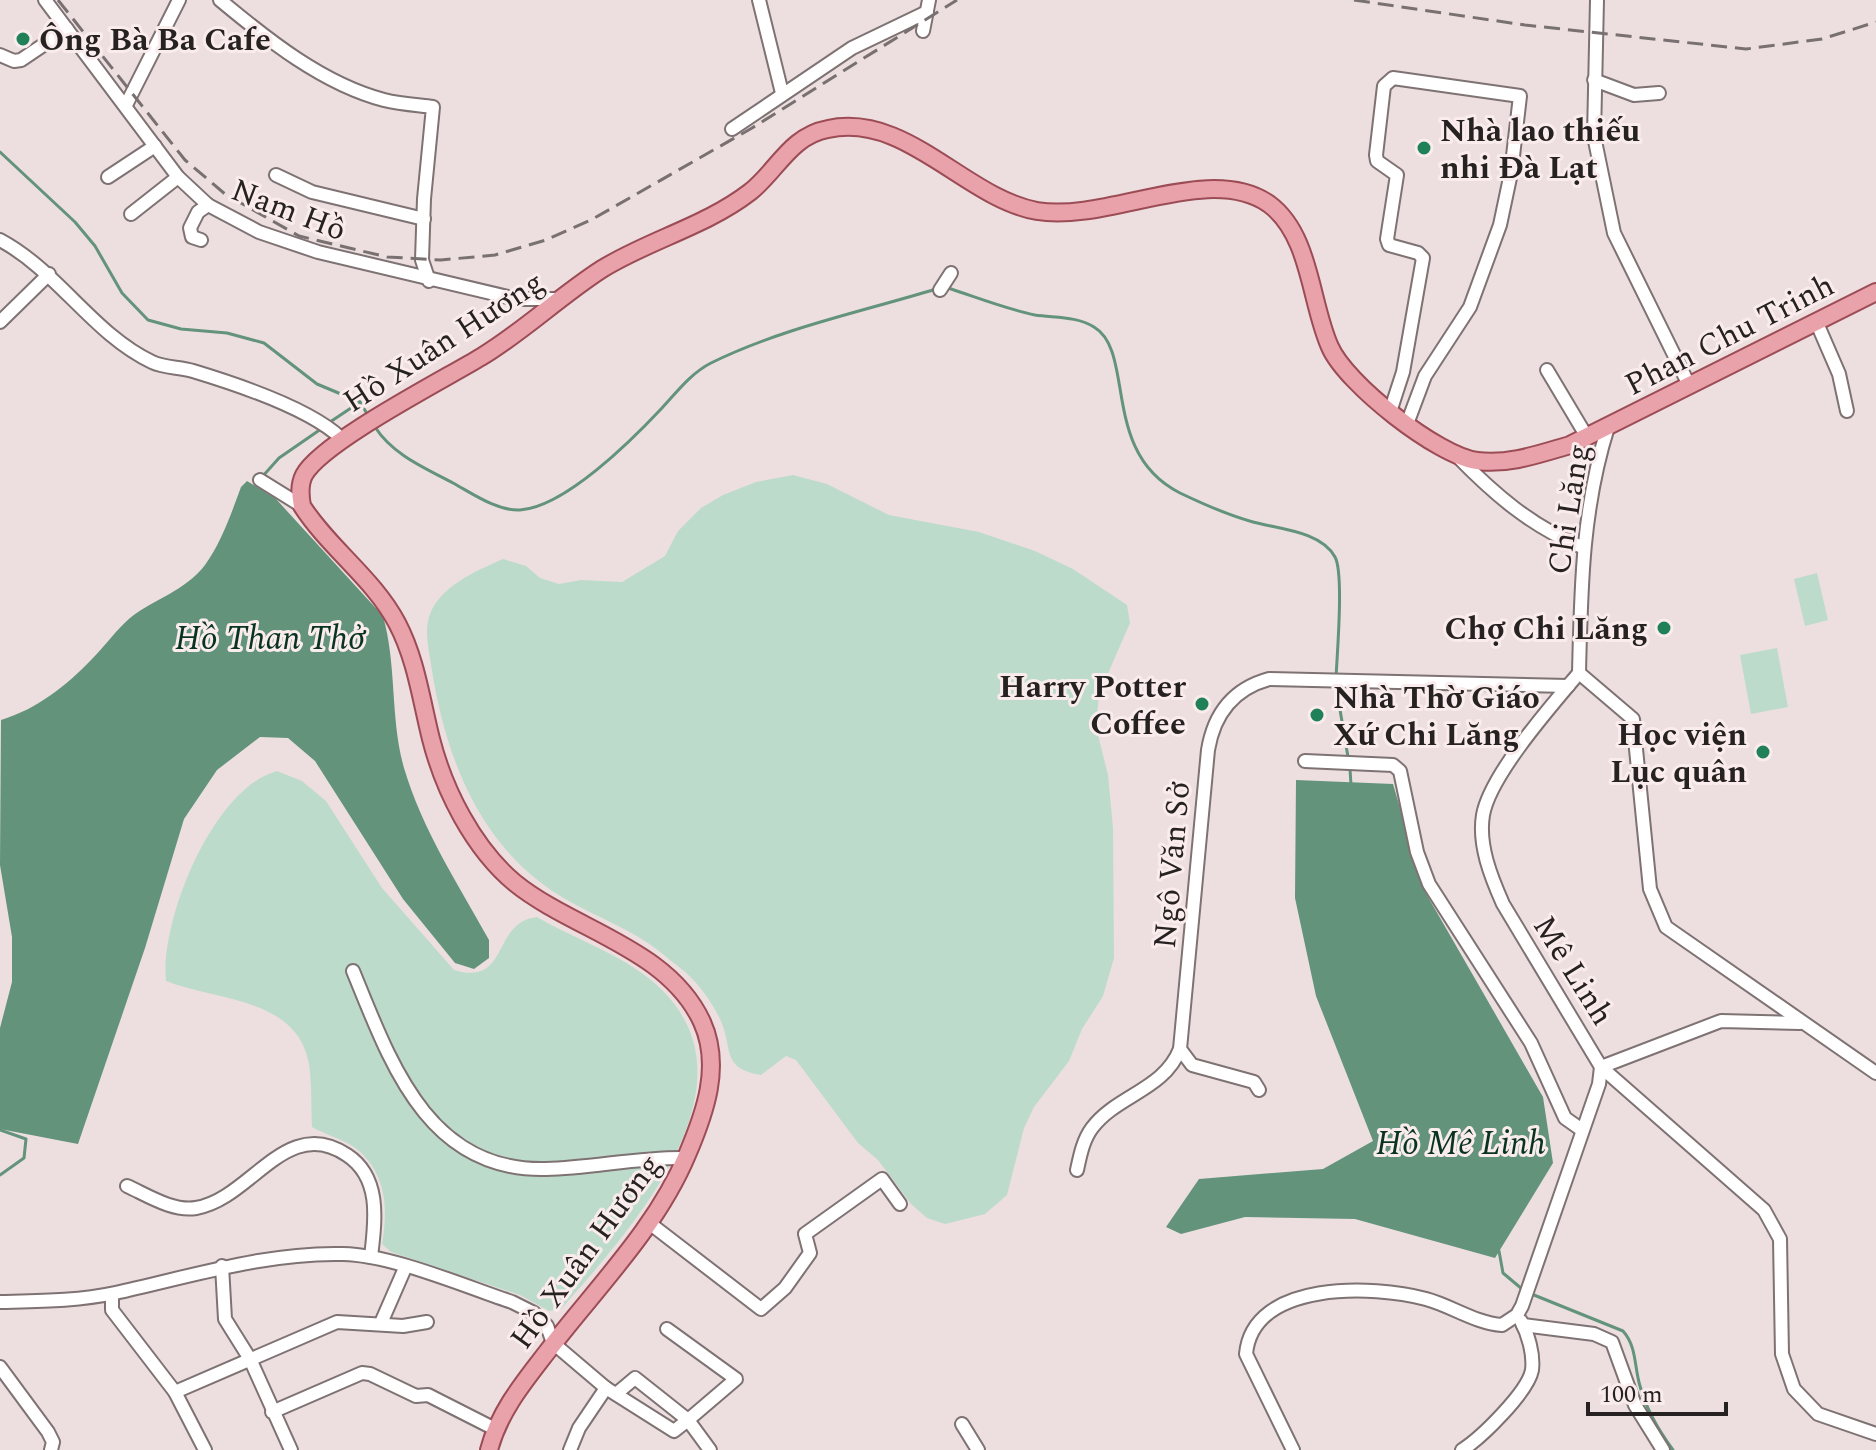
<svg xmlns="http://www.w3.org/2000/svg" width="1876" height="1450" font-family="Spectral,serif">
<style>
.green{fill:#bddbca}
.water{fill:#63937b}
.lines{fill:none;stroke-linecap:round;stroke-linejoin:round}
.stream{stroke:#63937b;stroke-width:3}
.minor-casing{stroke:#7e7273;stroke-width:16}
.major-casing{stroke:#9c4c55;stroke-width:20}
.minor{stroke:#fff;stroke-width:12}
.major{stroke:#e9a1aa;stroke-width:16}
.rail{stroke:#797071;stroke-width:3;stroke-dasharray:16 8;stroke-linecap:butt}
.poi-dot{fill:#208159;stroke:#faeced;stroke-width:3}
.labels{text-anchor:middle;stroke-width:6;stroke-linejoin:round;paint-order:stroke}
.poi-label{font-size:32px;font-weight:bold;fill:#272222;stroke:#faeced;text-anchor:start}
.street-label{font-size:32px;fill:#272222;stroke:#faeced}
.water-label{font-size:34px;font-style:italic;fill:#083321;stroke:#faeced}
</style>
<rect width="100%" height="100%" fill="#eddfe0"/>
<g class="green">
<path d="M793 475 827 484 889 515 979 532 1035 551 1073 569 1127 605 1130 623 1099 694 1096 727 1108 775 1113 828 1114 958 1103 996 1082 1029 1069 1061 1034 1107 1024 1128 1007 1195 985 1214 945 1224 927 1218 911 1204 878 1160 858 1143 796 1060 786 1056 761 1075C720 1068 734 1049 720 1019 711 1000 696 980 679 967 666 957 654 946 640 938 607 918 570 906 540 882 474 831 445 751 432 671 430 654 424 634 429 617 439 586 476 571 503 559L526 566 540 578 559 584 581 580 622 582 665 556 678 531 701 508 723 495 756 482Z"/>
<polygon points="1817,573 1828,620 1805,626 1794,579"/>
<polygon points="1777,648 1788,707 1751,714 1740,655"/>
<path d="M277 771 302 781 326 801 382 888 454 970C510 987 491 922 537 917 578 941 628 956 662 990 761 1088 628 1233 561 1309L549 1311 520 1295 391 1252 382 1244C388 1210 387 1175 358 1150 346 1140 326 1135 312 1127 311 1106 312 1084 309 1064 297 997 216 1001 166 981 160 920 213 788 277 771Z"/>
</g>
<g class="water">
<path d="M247 481 276 499 383 616C397 666 390 718 404 768 422 829 458 884 489 940V958L474 969 455 963 403 899 315 761 288 738 260 737 217 770 184 819 145 948 78 1144 0 1129V1028L12 982V937L0 865 1 720C37 709 66 686 92 659 105 646 116 630 130 618 154 599 185 591 205 565 222 541 231 514 241 487Z"/>
<polygon points="1296,780 1393,784 1424,890 1543,1097 1553,1163 1495,1258 1355,1219 1245,1217 1181,1234 1166,1227 1199,1179 1323,1169 1373,1141 1316,996 1295,898"/>
</g>
<g class="lines">
<g class="stream">
<polyline points="0,152 75,222 95,246 122,293 148,320 181,329 227,333 264,343 317,384 360,402 369,417"/>
<path d="M948 288C976 297 1006 309 1035 315 1054 318 1077 316 1094 327 1136 352 1100 453 1180 493 1203 504 1228 515 1253 522 1278 529 1321 531 1335 557 1344 573 1337 655 1336 678"/>
<polyline points="330,422 360,402"/>
<path d="M375 427C393 455 425 468 453 483 473 494 497 511 520 510 565 507 632 440 662 408 676 393 691 373 711 363 782 328 861 312 936 289"/>
<polyline points="262,477 279,458 321,429"/>
<polyline points="1336,686 1348,757"/>
<polyline points="1350,769 1351,785"/>
<polyline points="0,1130 26,1139 24,1158 0,1175"/>
<polyline points="1499,1251 1503,1273 1522,1289"/>
<path d="M1529 1293 1623 1331C1637 1347 1634 1366 1640 1386 1646 1409 1659 1431 1673 1450"/>
</g>
<g class="minor-casing">
<g id="minor">
<polyline points="45,0 178,177 208,205 259,232 318,252 516,299 562,299"/>
<path d="M220 0C268 40 323 84 384 100 400 104 417 105 433 107L424 199 422 260 429 281"/>
<polyline points="759,0 782,93"/>
<polyline points="1597,0 1594,136 1614,233 1688,383"/>
<polyline points="923,31 929,0"/>
<polyline points="0,55 14,61 21,60 67,29"/>
<polyline points="1594,80 1634,95 1659,93"/>
<polyline points="126,105 179,0"/>
<polyline points="732,129 852,48 927,12"/>
<polyline points="276,175 312,192 424,219"/>
<polyline points="108,177 155,146"/>
<polyline points="131,214 178,177"/>
<path d="M0 240C58 271 93 334 152 362 164 368 180 367 193 371 236 384 311 409 342 439"/>
<polyline points="201,240 192,237 190,228 198,212 208,205"/>
<polyline points="940,290 951,273"/>
<polyline points="1816,321 1839,374 1847,411"/>
<polyline points="0,322 49,274"/>
<polyline points="1547,370 1587,437"/>
<polyline points="1390,412 1403,372 1423,258 1418,253 1389,245 1387,239 1397,175 1377,161 1376,155 1384,86 1393,78 1520,96 1511,173 1500,225 1470,307 1425,376 1407,424"/>
<path d="M1457 456C1494 494 1532 527 1582 547"/>
<polyline points="260,480 302,506"/>
<polyline points="1579,673 1633,719 1650,889 1666,927 1876,1073"/>
<path d="M1579 673C1581 589 1582 509 1608 427"/>
<polyline points="1305,761 1393,765 1400,771 1417,852 1429,884 1531,1043 1565,1118 1582,1130"/>
<path d="M353 971C390 1061 427 1172 546 1169 593 1168 638 1157 686 1158"/>
<polyline points="1800,1023 1721,1021 1601,1067 1764,1210 1780,1239 1782,1354 1794,1389 1818,1414 1876,1434"/>
<polyline points="1180,1049 1192,1065 1254,1082 1259,1090"/>
<path d="M1077 1170C1080 1156 1083 1140 1092 1128 1117 1095 1164 1090 1180 1049L1208 750C1214 714 1233 689 1269 679L1568 686"/>
<path d="M127 1186C147 1195 173 1212 196 1208 251 1199 286 1114 347 1155 382 1178 375 1222 371 1257"/>
<polyline points="648,1222 761,1309 785,1288 810,1253 805,1234 882,1179 900,1204"/>
<polyline points="222,1266 225,1319 250,1359 291,1450"/>
<polyline points="112,1294 112,1310 175,1392 205,1450"/>
<path d="M0 1302C38 1301 78 1301 115 1293 189 1277 266 1252 343 1254 392 1255 464 1286 512 1302L534 1313 547 1326 553 1343 606 1388 674 1431 688 1420 710 1450"/>
<polyline points="381,1323 405,1268"/>
<polyline points="1523,1325 1594,1334 1612,1342 1635,1405 1663,1450"/>
<polyline points="0,1367 48,1432 53,1442 51,1450"/>
<polyline points="175,1392 337,1322 403,1326 427,1322"/>
<polyline points="616,1394 635,1378 688,1420 736,1379 667,1329"/>
<polyline points="272,1412 362,1373 370,1374 416,1396 428,1395 495,1429"/>
<polyline points="962,1424 978,1450"/>
<polyline points="570,1450 579,1428 606,1388"/>
<path d="M1293 1450 1246 1354C1253 1280 1374 1285 1426 1299 1452 1306 1475 1323 1502 1325L1517 1315 1522 1306 1599 1084 1601 1067 1503 904C1491 877 1478 845 1483 815 1490 775 1552 705 1579 673"/>
<path d="M1462 1450C1481 1438 1528 1392 1532 1370 1534 1354 1528 1334 1521 1321"/>
</g>
</g>
<g class="major-casing">
<path id="major" d="M489 1450C499 1412 523 1383 547 1352 595 1289 656 1229 687 1155 705 1113 722 1066 702 1022 668 948 573 930 515 883 473 848 444 790 431 739 421 699 416 659 397 623 374 579 329 548 302 506 300 495 299 485 304 475 322 442 443 380 481 357 524 331 560 296 602 269 649 240 706 226 750 192 777 171 790 136 828 129 906 112 965 198 1037 211 1108 223 1209 162 1269 204 1311 235 1310 303 1330 347 1346 384 1438 456 1477 461 1509 465 1539 454 1570 445L1876 292"/>
</g>
<use href="#minor" class="minor"/>
<use href="#major" class="major"/>
<g class="rail">
<polyline points="58,0 185,160 225,194 299,236 387,257 441,260 495,255 546,240 591,220 752,128 957,0"/>
<polyline points="1354,0 1525,25 1746,49 1822,39 1876,22"/>
</g>
</g>
<g class="poi-dot">
<circle cx="23" cy="39" r="8"/>
<circle cx="1424" cy="148" r="8"/>
<circle cx="1664" cy="628" r="8"/>
<circle cx="1202" cy="704" r="8"/>
<circle cx="1317" cy="715" r="8"/>
<circle cx="1763" cy="752" r="8"/>
</g>
<g class="labels">
<g class="poi-label">
<text x="39" y="50">Ông Bà Ba Cafe</text>
<text x="1440" y="141">Nhà lao thiếu<tspan x="1440" dy="37">nhi Đà Lạt</tspan></text>
<text x="1648" y="639" text-anchor="end">Chợ Chi Lăng</text>
<text x="1186" y="697" text-anchor="end">Harry Potter<tspan x="1186" dy="37">Coffee</tspan></text>
<text x="1333" y="708">Nhà Thờ Giáo<tspan x="1333" dy="37">Xứ Chi Lăng</tspan></text>
<text x="1747" y="745" text-anchor="end">Học viện<tspan x="1747" dy="37">Lục quân</tspan></text>
</g>
<g class="street-label">
<text transform="translate(289 209) rotate(21)" y="11">Nam Hồ</text>
<text transform="translate(1729 334) rotate(-27)" y="11">Phan Chu Trinh</text>
<text transform="translate(443 341) rotate(-33)" y="11">Hồ Xuân Hương</text>
<text transform="translate(1568 509) rotate(-81)" y="11">Chi Lăng</text>
<text transform="translate(1171 865) rotate(-85)" y="11">Ngô Văn Sở</text>
<text transform="translate(1574 970) rotate(58)" y="11">Mê Linh</text>
<text transform="translate(585 1251) rotate(-54)" y="11">Hồ Xuân Hương</text>
</g>
<g class="water-label">
<text x="270" y="649">Hồ Than Thở</text>
<text x="1461" y="1154">Hồ Mê Linh</text>
</g>
</g>
<path d="M1588 1402v12h138v-12" fill="none" stroke="#272222" stroke-width="4"/>
<text x="1600" y="1402" font-size="24" fill="#272222" stroke="#faeced" stroke-width="6" paint-order="stroke">100 m</text>
</svg>
